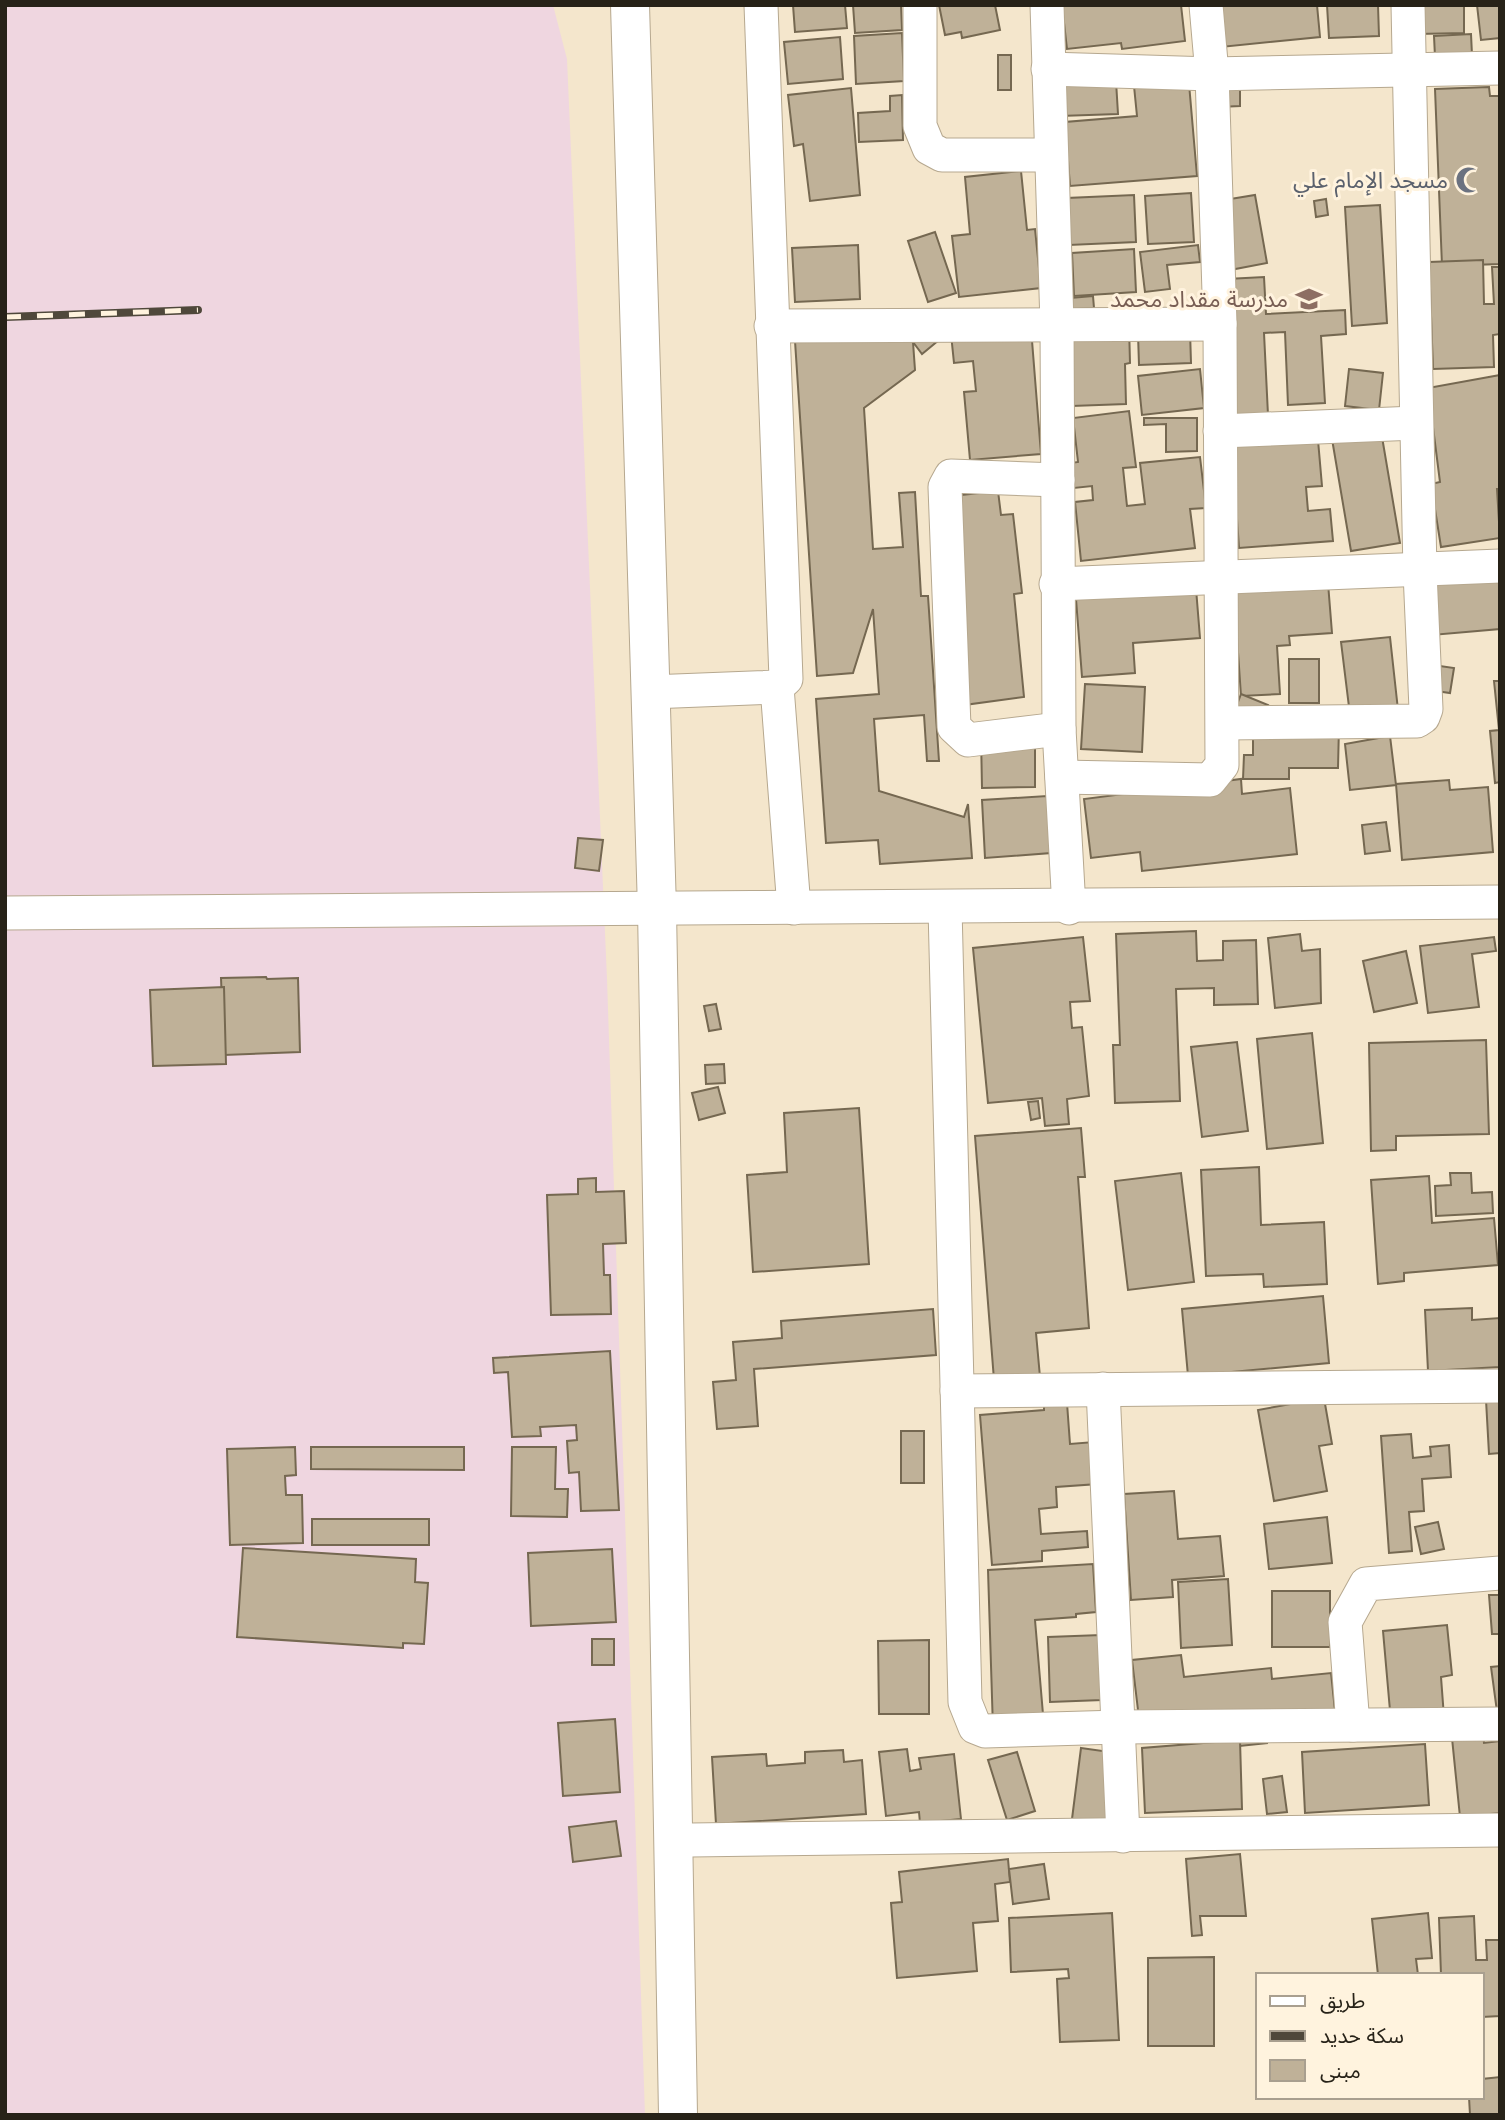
<svg xmlns="http://www.w3.org/2000/svg" width="1505" height="2120" font-family="Poppins,'Noto Sans Arabic',sans-serif">
<style>
.industrial{fill:#efd6e0}
.building{fill:#bfb198;stroke:#756851;stroke-width:2}
.lines{fill:none;stroke-linecap:round;stroke-linejoin:round}
.minor-casing{stroke:#b6a88f;stroke-width:35}
.major-casing{stroke:#b6a88f;stroke-width:40}
.minor{stroke:#fff;stroke-width:33}
.major{stroke:#fff;stroke-width:38}
.rail-casing{stroke:#4f483b;stroke-width:8}
.rail{stroke:#fff3de;stroke-width:5;stroke-dasharray:16;stroke-linecap:butt}
.labels{text-anchor:middle;stroke-width:6;stroke-linejoin:round;paint-order:stroke}
.worship-label{font-size:23px;fill:#5b616d;stroke:#fff3de;text-anchor:end}
.education-label{font-size:23px;fill:#785e54;stroke:#fff3de;text-anchor:end}
</style>
<rect width="100%" height="100%" fill="#f4e6cc"/>
<polygon class="industrial" points="5,5 553,5 567,59 607,979 645,2115 5,2115"/>
<g class="building">
<polygon points="793,5 845,5 847,28 795,32"/>
<polygon points="853,5 901,5 902,30 855,33"/>
<polygon points="939,5 995,5 1000,30 962,38 961,32 945,35"/>
<polygon points="1062,5 1181,5 1185,41 1122,49 1121,43 1067,49"/>
<polygon points="1217,5 1317,5 1320,37 1221,47"/>
<polygon points="1327,5 1378,5 1379,36 1329,38"/>
<polygon points="1417,5 1464,5 1464,33 1417,34"/>
<polygon points="1477,5 1500,5 1500,38 1481,40"/>
<polygon points="902,33 904,81 856,84 854,36"/>
<polygon points="1471,34 1472,55 1435,57 1434,36"/>
<polygon points="840,37 843,79 788,84 784,42"/>
<rect x="998" y="55" width="13" height="35"/>
<polygon points="1188,72 1197,176 1070,186 1065,122 1137,116 1133,76"/>
<polygon points="1219,80 1240,80 1240,106 1219,107"/>
<polygon points="1116,81 1118,114 1060,116 1058,83"/>
<polygon points="1489,87 1490,96 1500,96 1500,264 1442,266 1435,89"/>
<polygon points="851,88 860,195 810,201 803,144 794,146 788,95"/>
<polygon points="902,95 903,140 859,142 858,113 890,111 890,96"/>
<polygon points="1021,171 1027,230 1035,229 1041,288 959,297 952,236 970,234 965,177"/>
<polygon points="1191,193 1194,242 1148,244 1145,196"/>
<polygon points="1134,195 1136,242 1069,245 1067,198"/>
<polygon points="1255,195 1267,263 1230,270 1218,201"/>
<polygon points="1326,199 1328,215 1316,217 1314,201"/>
<polygon points="1380,205 1387,323 1352,326 1345,207"/>
<polygon points="935,232 956,293 928,302 908,241"/>
<polygon points="858,245 860,299 795,302 792,248"/>
<polygon points="1198,245 1200,262 1167,265 1170,289 1145,292 1140,252"/>
<polygon points="1134,249 1136,292 1074,296 1072,253"/>
<polygon points="1483,260 1484,304 1494,304 1492,267 1500,267 1500,334 1493,335 1494,367 1433,369 1429,262"/>
<polygon points="1264,277 1266,314 1345,310 1346,334 1321,336 1325,403 1288,405 1285,332 1264,333 1268,415 1234,417 1227,279"/>
<polygon points="1093,296 1094,308 1071,309 1070,298"/>
<polygon points="1129,325 1130,363 1125,364 1126,404 1072,406 1072,327"/>
<polygon points="1031,328 1041,454 970,460 964,392 976,391 973,361 954,363 951,334"/>
<polygon points="1190,331 1191,363 1139,365 1138,334"/>
<polygon points="939,340 922,354 913,342 915,370 864,408 873,549 903,547 899,493 915,492 921,596 928,596 939,761 927,761 924,715 874,719 879,791 964,817 968,804 972,858 880,864 878,840 826,843 816,699 879,694 873,609 853,673 817,676 795,341"/>
<polygon points="1200,369 1204,408 1142,415 1138,376"/>
<polygon points="1349,369 1383,373 1379,410 1345,406"/>
<polygon points="1500,375 1500,489 1497,489 1500,538 1441,547 1431,484 1440,482 1428,388"/>
<polygon points="1129,411 1136,467 1123,468 1127,506 1145,504 1140,463 1200,457 1206,508 1190,509 1195,548 1081,561 1075,502 1093,500 1092,486 1074,488 1071,463 1078,462 1073,418"/>
<polygon points="1144,418 1197,418 1197,451 1166,452 1166,424 1144,425"/>
<polygon points="1381,431 1400,543 1351,551 1332,439"/>
<polygon points="1318,440 1322,486 1306,487 1308,511 1330,509 1333,541 1239,548 1232,446"/>
<polygon points="998,491 1001,515 1013,514 1022,593 1014,594 1024,697 964,705 952,496"/>
<polygon points="1195,576 1200,638 1133,643 1135,673 1082,677 1075,586"/>
<polygon points="1500,576 1500,629 1432,635 1427,582"/>
<polygon points="1233,579 1328,583 1332,633 1289,636 1290,645 1277,646 1280,694 1241,696"/>
<polygon points="1390,637 1398,710 1350,715 1341,642"/>
<rect x="1289" y="659" width="30" height="44"/>
<polygon points="1433,665 1454,668 1450,693 1429,690"/>
<polygon points="1494,681 1500,681 1500,782 1495,783 1490,731 1499,730"/>
<polygon points="1085,684 1145,687 1142,752 1081,749"/>
<polygon points="1241,694 1268,705 1261,721 1235,710"/>
<polygon points="1339,726 1338,768 1289,768 1289,779 1243,779 1244,755 1253,755 1253,735"/>
<polygon points="1035,735 1035,787 982,788 981,736"/>
<polygon points="1390,736 1396,785 1350,790 1345,744"/>
<polygon points="1241,779 1242,794 1290,788 1297,854 1142,871 1140,852 1091,858 1084,799"/>
<polygon points="1449,780 1450,790 1488,787 1493,852 1402,860 1396,784"/>
<polygon points="1047,796 1051,853 985,858 982,800"/>
<polygon points="1386,822 1390,851 1365,854 1362,825"/>
<polygon points="578,838 603,840 599,871 575,868"/>
<polygon points="1196,931 1197,961 1223,960 1223,941 1256,940 1258,1004 1214,1005 1214,988 1176,989 1180,1101 1115,1103 1113,1045 1120,1045 1116,934"/>
<polygon points="1300,934 1302,951 1320,949 1321,1003 1275,1008 1268,938"/>
<polygon points="1083,937 1090,1001 1070,1002 1072,1028 1082,1027 1089,1096 1067,1099 1069,1124 1045,1126 1042,1098 988,1103 973,948"/>
<polygon points="1494,937 1496,951 1472,954 1479,1007 1428,1013 1420,946"/>
<polygon points="1406,951 1417,1003 1374,1012 1363,961"/>
<polygon points="266,977 267,979 298,978 300,1052 224,1055 221,978"/>
<polygon points="224,987 226,1064 153,1066 150,990"/>
<polygon points="716,1004 721,1029 709,1031 704,1006"/>
<polygon points="1312,1033 1323,1143 1267,1149 1257,1039"/>
<polygon points="1486,1040 1489,1134 1396,1136 1396,1150 1371,1151 1369,1043"/>
<polygon points="1237,1042 1248,1131 1202,1137 1191,1047"/>
<polygon points="724,1064 725,1083 706,1084 705,1065"/>
<polygon points="718,1087 725,1113 699,1120 692,1093"/>
<polygon points="1038,1101 1040,1118 1031,1120 1028,1102"/>
<polygon points="859,1108 869,1264 753,1272 747,1175 787,1172 784,1113"/>
<polygon points="1081,1128 1085,1177 1078,1177 1089,1328 1036,1333 1040,1377 994,1380 975,1136"/>
<polygon points="1259,1167 1261,1225 1324,1222 1327,1284 1264,1287 1263,1274 1206,1276 1201,1170"/>
<polygon points="1181,1173 1194,1282 1128,1290 1115,1181"/>
<polygon points="1450,1173 1471,1173 1472,1193 1492,1192 1493,1213 1436,1216 1435,1186 1451,1185"/>
<polygon points="1429,1176 1432,1223 1494,1218 1498,1265 1404,1273 1404,1281 1378,1284 1371,1180"/>
<polygon points="596,1178 596,1192 624,1191 626,1243 603,1244 604,1275 610,1275 611,1314 551,1315 547,1195 578,1194 578,1179"/>
<polygon points="1323,1296 1329,1363 1188,1376 1182,1309"/>
<polygon points="1472,1308 1472,1320 1500,1318 1500,1367 1428,1371 1425,1310"/>
<polygon points="933,1309 936,1355 754,1369 758,1426 717,1429 713,1382 736,1380 733,1342 782,1338 781,1321"/>
<polygon points="610,1351 619,1510 581,1511 579,1472 569,1473 567,1441 577,1440 576,1425 540,1427 541,1436 512,1437 508,1372 494,1373 493,1358"/>
<polygon points="1324,1398 1332,1444 1319,1446 1327,1491 1274,1501 1258,1410"/>
<polygon points="1500,1399 1500,1453 1489,1454 1486,1400"/>
<polygon points="1067,1403 1070,1444 1094,1442 1098,1484 1056,1487 1057,1507 1039,1509 1041,1534 1087,1531 1088,1547 1042,1551 1042,1561 992,1565 980,1415 1044,1410 1044,1405"/>
<rect x="901" y="1431" width="23" height="52"/>
<polygon points="1411,1434 1413,1458 1431,1456 1430,1447 1449,1445 1451,1477 1422,1479 1424,1511 1409,1512 1412,1551 1389,1553 1381,1436"/>
<polygon points="295,1447 296,1475 285,1476 286,1495 302,1495 303,1543 230,1545 227,1449"/>
<polygon points="311,1447 464,1447 464,1470 311,1469"/>
<polygon points="512,1447 556,1447 555,1489 568,1489 567,1517 511,1516"/>
<polygon points="1174,1491 1178,1539 1220,1536 1224,1576 1172,1580 1173,1597 1131,1600 1124,1494"/>
<polygon points="1327,1517 1332,1563 1269,1569 1264,1524"/>
<rect x="312" y="1519" width="117" height="26"/>
<polygon points="1438,1522 1444,1549 1421,1554 1415,1527"/>
<polygon points="243,1548 416,1559 415,1582 428,1583 424,1644 403,1643 403,1648 237,1637"/>
<polygon points="612,1549 616,1622 531,1626 528,1553"/>
<polygon points="1093,1564 1096,1612 1076,1614 1076,1617 1035,1620 1044,1726 993,1729 988,1570"/>
<polygon points="1228,1579 1232,1645 1181,1648 1178,1582"/>
<rect x="1272" y="1591" width="58" height="56"/>
<polygon points="1489,1595 1500,1595 1500,1634 1492,1634"/>
<polygon points="1447,1625 1452,1675 1441,1677 1444,1717 1391,1722 1383,1631"/>
<polygon points="1101,1635 1102,1700 1050,1702 1048,1637"/>
<rect x="592" y="1639" width="22" height="26"/>
<polygon points="929,1640 929,1714 879,1714 878,1641"/>
<polygon points="1181,1655 1184,1677 1271,1668 1272,1679 1331,1673 1336,1720 1266,1728 1267,1743 1240,1746 1238,1724 1141,1735 1132,1660"/>
<polygon points="1500,1666 1500,1719 1498,1719 1491,1667"/>
<polygon points="615,1719 620,1792 563,1796 558,1723"/>
<polygon points="1483,1734 1484,1743 1500,1741 1500,1813 1460,1817 1452,1738"/>
<polygon points="1240,1740 1242,1809 1145,1813 1142,1748"/>
<polygon points="1425,1744 1429,1805 1305,1813 1302,1752"/>
<polygon points="1081,1748 1117,1753 1108,1824 1072,1819"/>
<polygon points="907,1749 910,1771 921,1769 919,1758 954,1754 961,1819 920,1823 919,1812 886,1816 879,1752"/>
<polygon points="843,1750 844,1762 862,1760 866,1814 716,1824 712,1757 766,1754 767,1766 805,1763 805,1752"/>
<polygon points="1017,1752 1035,1811 1007,1820 988,1760"/>
<polygon points="1282,1776 1287,1812 1267,1814 1263,1779"/>
<polygon points="616,1821 621,1856 573,1862 569,1827"/>
<polygon points="1240,1854 1246,1916 1200,1916 1202,1935 1192,1936 1186,1859"/>
<polygon points="1008,1859 1010,1882 995,1884 998,1921 973,1923 977,1971 897,1978 891,1903 902,1902 899,1872"/>
<polygon points="1044,1864 1049,1899 1013,1904 1009,1869"/>
<polygon points="1112,1913 1119,2040 1060,2042 1057,1979 1069,1978 1068,1969 1011,1972 1009,1918"/>
<polygon points="1428,1913 1432,1958 1416,1959 1418,1975 1378,1975 1372,1919"/>
<polygon points="1474,1916 1476,1960 1487,1960 1486,1940 1499,1940 1500,1925 1500,2016 1482,2017 1482,1975 1441,1975 1439,1918"/>
<polygon points="1214,1957 1214,2046 1148,2046 1148,1958"/>
<polygon points="1500,2077 1500,2115 1470,2115 1469,2097 1482,2097 1482,2079"/>
</g>
<g class="lines">
<g class="minor-casing">
<g id="minor">
<polyline points="920,5 920,126 929,148 942,155 1051,155"/>
<polyline points="1047,5 1057,324 1059,729 1069,908"/>
<polyline points="1048,69 1212,74 1500,68"/>
<polyline points="771,326 1220,324"/>
<polyline points="1220,431 1416,423"/>
<polyline points="1058,480 951,476 945,487 954,727 968,740 1059,729"/>
<polyline points="1056,584 1500,566"/>
<polyline points="777,687 794,908"/>
<polyline points="650,692 777,687 786,679 761,5"/>
<polyline points="1224,723 1417,721 1423,717 1426,709 1420,572 1408,5"/>
<polyline points="1062,777 1210,780 1222,765 1220,324 1212,74 1206,5"/>
<polyline points="945,908 965,1702 975,1727 985,1731 1119,1727 1500,1724"/>
<path d="M5 913C503 906 1002 909 1500 902"/>
<polyline points="1103,1389 1123,1836"/>
<polyline points="957,1391 1500,1386"/>
<polyline points="1353,1725 1345,1622 1366,1584 1500,1573"/>
<polyline points="691,1840 1500,1830"/>
</g>
</g>
<g class="major-casing">
<polyline id="major" points="630,5 657,909 678,2115"/>
</g>
<use href="#minor" class="minor"/>
<use href="#major" class="major"/>
<g class="rail-casing">
<polyline id="rail" points="5,317 198,310"/>
</g>
<use href="#rail" class="rail"/>
</g>
<defs>
<g id="mosque-bare" transform="scale(2.1)"><path d="M3.5-4.9A6 6 0 1 0 3.5 4.9A5 5 0 1 1 3.5-4.9Z" fill="#6b7280" stroke="#fff3de" stroke-width="2.5" paint-order="stroke"/></g>
<g id="school-bare" transform="scale(2.1)"><path d="M0-5L7-2L0 1L-7-2ZM-4 1L0 2.5L4 1V4Q0 6-4 4Z" fill="#8d6e63" stroke="#fff3de" stroke-width="2.5" paint-order="stroke"/></g>
</defs>
<g fill-rule="evenodd">
<use href="#mosque-bare" x="1469" y="180"/>
<use href="#school-bare" x="1309" y="299"/>
</g>
<g class="labels">
<g class="worship-label">
<text x="1448" y="188">مسجد الإمام علي</text>
</g>
<g class="education-label">
<text x="1288" y="307">مدرسة مقداد محمد</text>
</g>
</g>
<rect width="1505" height="2120" fill="none" stroke="#272218" stroke-width="14"/>
<rect x="1256" y="1973" width="228" height="126" fill="#fff3de" stroke="#a99f8f" stroke-width="2"/>
<rect x="1270" y="1996" width="35" height="10" fill="#ffffff" stroke="#a99f8f" stroke-width="2"/>
<text x="1320" y="2008" font-size="21" fill="#272218">طريق</text>
<rect x="1270" y="2031" width="35" height="10" fill="#4f483b" stroke="#a99f8f" stroke-width="2"/>
<text x="1320" y="2043" font-size="21" fill="#272218">سكة حديد</text>
<rect x="1270" y="2060" width="35" height="21" fill="#bfb198" stroke="#a99f8f" stroke-width="2"/>
<text x="1320" y="2078" font-size="21" fill="#272218">مبنى</text>
</svg>
